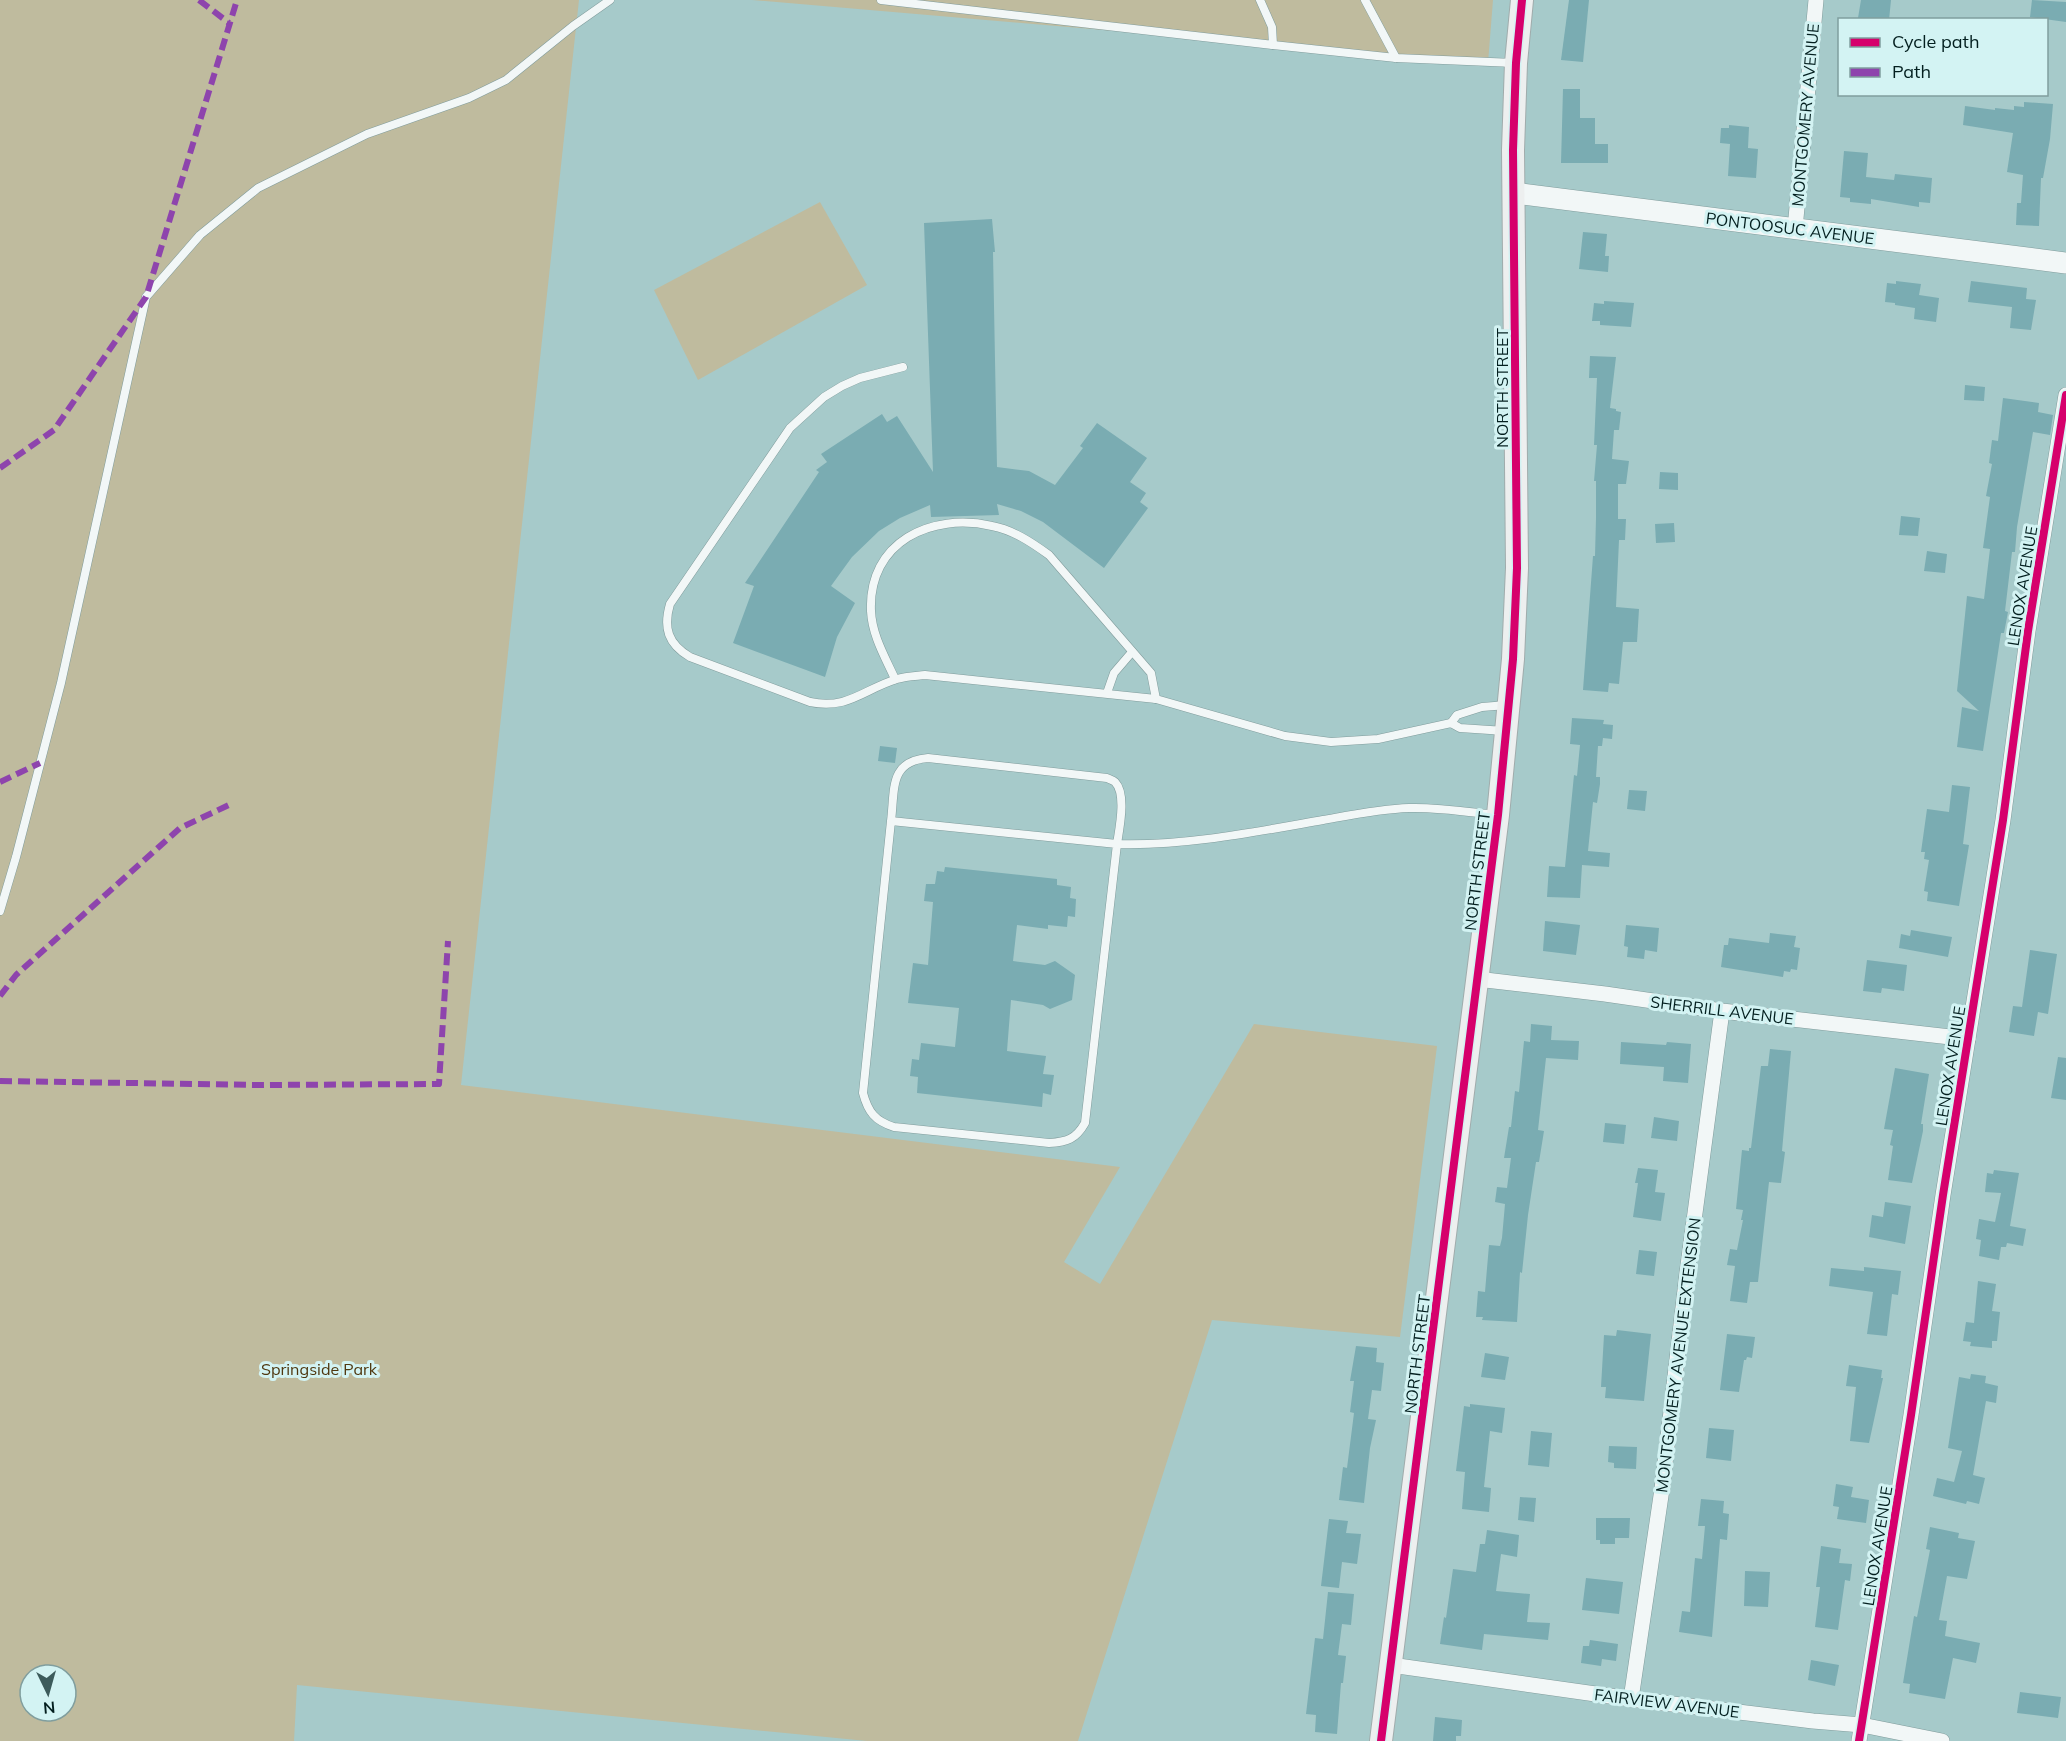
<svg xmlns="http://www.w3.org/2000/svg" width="2066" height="1741" font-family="Mulish,sans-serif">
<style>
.green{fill:#bfbb9e;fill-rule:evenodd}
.building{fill:#7aacb2}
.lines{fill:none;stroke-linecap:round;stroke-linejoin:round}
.lane-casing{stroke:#809c9c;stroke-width:9}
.street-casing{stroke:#809c9c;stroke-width:16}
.secondary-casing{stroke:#809c9c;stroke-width:22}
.primary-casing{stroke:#a0acac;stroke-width:24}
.lane{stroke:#f2f7f7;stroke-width:8}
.street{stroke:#f2f7f7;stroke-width:15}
.secondary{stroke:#f2f7f7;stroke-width:21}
.primary{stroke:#edefef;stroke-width:22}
.quiet{stroke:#8e44ad;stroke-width:6;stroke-dasharray:12 6;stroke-linecap:butt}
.cycleway-casing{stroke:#d3f3f3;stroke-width:11}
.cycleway{stroke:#d6006c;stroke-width:8}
.labels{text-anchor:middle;stroke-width:6;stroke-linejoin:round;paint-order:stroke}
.street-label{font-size:16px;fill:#031f1f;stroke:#d3f3f3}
.park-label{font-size:16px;fill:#4f370f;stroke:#d3f3f3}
</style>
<rect width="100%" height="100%" fill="#a6caca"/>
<g class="green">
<path d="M0 0H579L461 1085 1120 1167 1064 1262 1100 1284 1254 1024 1437 1046 1400 1337 1212 1320 1078 1741H867L297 1685 294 1741H0ZM30 1675H66V1711H30Z"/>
<polygon points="752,0 1493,0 1488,63"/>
<polygon points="820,202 867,285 698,380 654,290"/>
</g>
<g class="building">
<polygon points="1569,0 1589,0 1583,62 1561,60"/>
<polygon points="1861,0 1891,0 1889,20 1858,18"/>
<polygon points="2032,0 2066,2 2066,22 2030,17"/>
<polygon points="1563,89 1580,89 1580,118 1595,118 1595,144 1608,144 1608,163 1561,163"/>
<polygon points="2024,102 2053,104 2050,139 2043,178 2041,178 2039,226 2016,225 2017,203 2021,203 2023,175 2007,172 2013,133 1963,125 1965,106 1995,110 1995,108 2014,110 2014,106 2024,107"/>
<polygon points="1729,125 1749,127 1748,148 1758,149 1756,178 1728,176 1730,144 1720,143 1721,128 1729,128"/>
<polygon points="1844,151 1868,153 1866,177 1894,180 1895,174 1932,178 1930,203 1919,202 1919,207 1871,199 1871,204 1850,202 1850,198 1840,197"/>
<polygon points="992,219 995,252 993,252 997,467 1029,471 1055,485 1083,448 1080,446 1097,423 1147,458 1130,482 1146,493 1140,502 1148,508 1104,568 1043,522 1021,511 997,504 999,515 931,517 930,505 900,518 879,531 852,557 831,586 855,603 837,637 825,677 733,643 754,586 745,583 819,472 816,470 827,462 821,454 882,414 887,422 897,416 933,472 924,223"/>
<polygon points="1583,232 1607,234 1605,256 1609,256 1608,272 1579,269"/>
<polygon points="1896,281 1921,284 1919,295 1939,298 1936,322 1914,319 1915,308 1895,305 1895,303 1885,302 1887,283 1896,284"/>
<polygon points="1971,281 2027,288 2026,299 2036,300 2031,330 2010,328 2012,307 1968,302"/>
<polygon points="1604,301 1634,303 1631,327 1600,325 1600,321 1592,321 1594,303 1604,304"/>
<polygon points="1590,356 1616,357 1610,408 1616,409 1616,411 1621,412 1619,430 1614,430 1612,459 1629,461 1626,484 1618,484 1618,519 1626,519 1625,540 1619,540 1616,607 1639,609 1637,642 1623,642 1619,684 1609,683 1608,692 1583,690 1593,556 1595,556 1596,518 1596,481 1594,481 1597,445 1594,445 1597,378 1589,378"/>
<polygon points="1965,385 1985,387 1984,401 1964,400"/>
<polygon points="2003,398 2039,403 2038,412 2053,415 2050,435 2033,432 2017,527 2015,552 2012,552 2005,611 2008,612 2004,633 2001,633 1983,751 1957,747 1962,707 1979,711 1957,691 1967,596 1984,599 1990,549 1983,548 1990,497 1986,496 1992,464 1989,463 1992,440 1998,441"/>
<polygon points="1660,472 1678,473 1678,490 1659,489"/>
<polygon points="1901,516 1920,518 1918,536 1899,535"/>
<polygon points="1674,523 1675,542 1656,543 1655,524"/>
<polygon points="1927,551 1947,554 1945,573 1924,571"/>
<polygon points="1572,718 1604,720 1603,724 1613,725 1612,739 1603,738 1602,746 1598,746 1596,777 1600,777 1600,784 1597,803 1593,802 1588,851 1610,853 1609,867 1582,865 1580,898 1547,897 1549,866 1565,867 1574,775 1577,776 1580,745 1570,744"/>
<polygon points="880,746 897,748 895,763 878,761"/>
<polygon points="1952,785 1970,787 1963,844 1969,845 1959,906 1927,901 1928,892 1924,891 1929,860 1924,859 1925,852 1921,852 1927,809 1949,812"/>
<polygon points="1629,790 1647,791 1645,811 1627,809"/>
<polygon points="945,867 1057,879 1057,885 1071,887 1070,898 1076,899 1075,917 1068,916 1067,927 1048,925 1048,929 1017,925 1013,961 1045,965 1055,961 1075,975 1072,1000 1050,1009 1043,1005 1011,1000 1007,1051 1046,1056 1043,1074 1054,1075 1051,1095 1043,1093 1042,1107 917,1093 918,1077 910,1076 912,1059 919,1060 921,1043 955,1047 959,1008 908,1003 913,963 928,965 933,902 924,901 926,884 935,884 937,871 944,872"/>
<polygon points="1545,921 1580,925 1576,955 1543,951"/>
<polygon points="1626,925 1659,928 1657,952 1645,950 1644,959 1627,957 1628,947 1624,946"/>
<polygon points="1911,930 1952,937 1948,957 1899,948 1901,934 1910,936"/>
<polygon points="1770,933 1796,936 1794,947 1800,948 1797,970 1791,969 1790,972 1784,971 1783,977 1721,967 1724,945 1728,945 1729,938 1769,943"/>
<polygon points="2030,950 2057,954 2048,1014 2038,1012 2034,1036 2009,1032 2013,1006 2022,1007"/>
<polygon points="1867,960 1907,965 1904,991 1882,988 1881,993 1863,991"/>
<polygon points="1531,1024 1552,1026 1551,1040 1579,1041 1578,1060 1546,1058 1538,1130 1544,1131 1539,1162 1536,1162 1528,1215 1522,1273 1520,1272 1517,1322 1482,1320 1483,1317 1476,1317 1478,1291 1485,1292 1489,1245 1500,1246 1502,1238 1505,1204 1495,1202 1497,1187 1507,1188 1511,1158 1504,1158 1509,1127 1511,1127 1515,1091 1519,1092 1524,1041 1530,1042"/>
<polygon points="1621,1042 1666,1045 1667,1042 1691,1044 1688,1083 1663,1081 1664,1067 1620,1064"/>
<polygon points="1770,1049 1791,1051 1782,1151 1785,1152 1781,1183 1769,1182 1758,1282 1750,1282 1747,1303 1730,1301 1735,1266 1727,1265 1730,1249 1737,1250 1743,1220 1741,1220 1743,1210 1736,1209 1742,1150 1749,1151 1749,1148 1751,1148 1761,1066 1768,1066"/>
<polygon points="2058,1057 2066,1058 2066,1100 2051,1098"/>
<polygon points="1895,1068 1929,1074 1921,1124 1923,1124 1923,1131 1912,1183 1888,1180 1893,1146 1890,1145 1893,1130 1884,1129"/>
<polygon points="1654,1117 1679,1121 1677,1141 1651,1138"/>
<polygon points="1605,1123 1626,1125 1624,1144 1603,1142"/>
<polygon points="1638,1168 1658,1170 1655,1192 1665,1193 1661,1221 1633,1217 1638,1183 1635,1183"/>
<polygon points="1994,1170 2019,1173 2010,1226 2026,1229 2023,1246 2007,1243 2006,1247 2001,1247 1999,1260 1979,1256 1981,1240 1976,1239 1979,1219 1995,1222 2001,1193 1985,1192 1987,1173 1993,1174"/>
<polygon points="1885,1202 1911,1206 1905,1244 1869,1237 1872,1215 1883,1217"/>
<polygon points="1639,1250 1657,1252 1654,1276 1636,1274"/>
<polygon points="1864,1267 1901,1271 1898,1295 1892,1294 1887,1336 1867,1334 1873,1292 1829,1286 1831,1268 1864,1271"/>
<polygon points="1978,1281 1996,1284 1992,1311 2000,1312 1997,1341 1992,1341 1992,1348 1970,1346 1971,1342 1963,1341 1966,1322 1974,1323"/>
<polygon points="1617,1330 1651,1334 1644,1401 1605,1398 1606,1387 1601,1387 1604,1335 1616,1336"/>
<polygon points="1727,1334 1755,1337 1752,1358 1747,1357 1746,1360 1744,1360 1739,1392 1720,1390"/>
<polygon points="1356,1346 1377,1348 1376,1362 1384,1363 1381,1391 1372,1390 1368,1419 1376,1420 1370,1448 1364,1503 1339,1500 1343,1467 1347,1468 1354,1413 1350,1412 1354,1381 1350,1381"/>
<polygon points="1485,1353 1509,1357 1505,1380 1481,1377"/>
<polygon points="1849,1365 1882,1370 1881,1378 1883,1378 1869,1443 1850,1441 1856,1387 1846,1386"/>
<polygon points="1971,1374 1986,1376 1985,1383 1998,1386 1996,1403 1986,1401 1973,1475 1985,1478 1979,1504 1967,1501 1966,1504 1933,1496 1937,1478 1954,1482 1962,1451 1948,1448 1959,1377 1970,1379"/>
<polygon points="1470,1404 1505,1408 1502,1433 1490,1431 1484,1487 1491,1488 1489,1512 1462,1509 1465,1472 1456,1471 1464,1406 1470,1407"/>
<polygon points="1709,1428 1734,1430 1731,1461 1706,1458"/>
<polygon points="1531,1431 1552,1433 1549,1467 1528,1465"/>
<polygon points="1609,1446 1637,1447 1636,1469 1614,1468 1614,1463 1608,1462"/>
<polygon points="1836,1484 1853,1487 1851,1497 1869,1500 1866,1523 1837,1519 1839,1507 1833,1506"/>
<polygon points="1520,1497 1536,1498 1534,1522 1518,1520"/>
<polygon points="1701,1499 1724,1501 1723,1513 1729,1514 1727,1540 1720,1539 1712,1637 1679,1632 1682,1611 1690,1612 1695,1558 1702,1559 1705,1526 1698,1526"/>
<polygon points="1596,1518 1630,1518 1629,1538 1615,1538 1615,1544 1600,1544 1600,1540 1596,1540"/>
<polygon points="1329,1519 1348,1521 1346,1533 1361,1534 1357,1564 1342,1562 1339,1588 1321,1586"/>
<polygon points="1930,1527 1959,1533 1958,1538 1975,1541 1967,1579 1947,1576 1939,1620 1947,1621 1945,1636 1980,1643 1976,1663 1953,1658 1945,1699 1909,1693 1910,1684 1903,1683 1914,1616 1917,1617 1930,1550 1926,1549"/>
<polygon points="1487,1530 1519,1535 1517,1557 1501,1554 1496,1591 1530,1594 1527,1622 1550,1623 1548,1640 1484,1634 1482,1650 1440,1644 1444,1617 1446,1618 1453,1569 1476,1572 1480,1544 1485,1544"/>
<polygon points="1821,1546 1841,1549 1839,1563 1852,1564 1850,1581 1845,1580 1838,1630 1815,1627 1820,1587 1816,1587"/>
<polygon points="1745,1571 1770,1572 1768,1607 1744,1606"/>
<polygon points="1586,1578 1623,1582 1619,1614 1582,1610"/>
<polygon points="1328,1592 1354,1594 1351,1625 1342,1624 1338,1655 1346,1656 1343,1683 1341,1683 1337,1734 1315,1732 1316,1715 1306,1714 1315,1638 1323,1639"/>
<polygon points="1590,1640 1618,1644 1616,1661 1602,1659 1601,1666 1581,1663 1583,1646 1589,1646"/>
<polygon points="1811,1660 1839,1665 1835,1686 1808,1680"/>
<polygon points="2020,1692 2061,1697 2058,1718 2017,1713"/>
<polygon points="1435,1717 1462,1720 1461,1736 1456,1736 1456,1741 1433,1741"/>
</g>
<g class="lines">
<g class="lane-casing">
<g id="lane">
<polyline points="881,0 1273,45 1272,27 1260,0"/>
<polyline points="1365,0 1396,58"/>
<polyline points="1273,45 1396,58 1514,63"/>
<path d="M903 367 860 378 842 386 824 397 790 428 670 604C663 628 668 644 690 657L810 702C848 710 864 689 897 679 906 676 916 676 925 675L1156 699 1285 736 1331 742 1378 739 1451 723 1460 728 1505 731"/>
<path d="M895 679C885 657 872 635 871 611 868 542 931 512 992 526 1013 530 1031 542 1049 555L1151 673 1156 699"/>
<polyline points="1107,693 1114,673 1132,652"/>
<polyline points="1451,723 1457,715 1482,707 1507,705"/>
<path d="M891 821C895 789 889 761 928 758L1107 778C1109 779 1113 780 1115 782 1127 794 1119 830 1117 844L891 821 863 1093C868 1112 875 1121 894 1127L1049 1143C1067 1142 1076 1139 1085 1123L1117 844C1186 846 1255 832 1323 820 1351 815 1380 809 1409 808 1438 807 1468 812 1496 815"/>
<polyline points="0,911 16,857 61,683 146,297 200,235 258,188 367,134 469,98 506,80 573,26 610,0"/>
</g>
</g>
<g class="street-casing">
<g id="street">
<polyline points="1795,229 1816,0"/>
<polyline points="1477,979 1605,994 1722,1011 1968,1039"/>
<polyline points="1391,1665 1631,1699 1813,1721 1862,1725 1942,1741"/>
<polyline points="1631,1699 1662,1489 1687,1273 1722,1011"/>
<polyline points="1859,1741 1911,1415 1943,1195 2003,820 2028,631 2066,395"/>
</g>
</g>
<g class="secondary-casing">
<polyline id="secondary" points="1514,193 2066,263"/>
</g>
<g class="primary-casing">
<polyline id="primary" points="1381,1741 1498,815 1513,659 1517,568 1513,150 1516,63 1522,0"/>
</g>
<use href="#lane" class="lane"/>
<use href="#street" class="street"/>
<use href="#secondary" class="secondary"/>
<use href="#primary" class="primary"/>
<g class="quiet">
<polyline points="199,0 229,23"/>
<polyline points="0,468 54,430 146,297 237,0"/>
<polyline points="0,782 40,763"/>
<polyline points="0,996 16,975 180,828 231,804"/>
<polyline points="0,1081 260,1085 439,1084 448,941"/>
</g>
<g class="cycleway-casing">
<g id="cycleway">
<polyline points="1381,1741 1498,815 1513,659 1517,568 1513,150 1516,63 1522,0"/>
<polyline points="1859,1741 1911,1415 1943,1195 2003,820 2028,631 2066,395"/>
</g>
</g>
<use href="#cycleway" class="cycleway"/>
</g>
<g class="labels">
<g class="street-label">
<text transform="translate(1805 115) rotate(-85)" y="6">MONTGOMERY AVENUE</text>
<text transform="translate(1790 228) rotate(7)" y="6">PONTOOSUC AVENUE</text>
<text transform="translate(1502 388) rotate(-90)" y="6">NORTH STREET</text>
<text transform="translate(2022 586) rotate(-81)" y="6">LENOX AVENUE</text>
<text transform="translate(1477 871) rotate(-83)" y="6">NORTH STREET</text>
<text transform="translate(1722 1010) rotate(7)" y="6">SHERRILL AVENUE</text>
<text transform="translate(1950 1066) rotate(-81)" y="6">LENOX AVENUE</text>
<text transform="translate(1417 1354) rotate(-83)" y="6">NORTH STREET</text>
<text transform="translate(1678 1355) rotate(-83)" y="6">MONTGOMERY AVENUE EXTENSION</text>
<text transform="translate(1877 1546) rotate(-81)" y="6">LENOX AVENUE</text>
<text transform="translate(1667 1703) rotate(7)" y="6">FAIRVIEW AVENUE</text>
</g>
<g class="park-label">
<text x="319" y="1375">Springside Park</text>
</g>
</g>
<rect x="1838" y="18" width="210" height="78" fill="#d3f3f3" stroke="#809e9e" stroke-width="1.5"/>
<rect x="1850" y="38" width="30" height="9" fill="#d6006c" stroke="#809e9e" stroke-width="1.5"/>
<text x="1892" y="48" font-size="18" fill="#031f1f">Cycle path</text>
<rect x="1850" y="68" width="30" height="9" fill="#8e44ad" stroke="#809e9e" stroke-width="1.5"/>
<text x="1892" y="78" font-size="18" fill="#031f1f">Path</text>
<g transform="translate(48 1693) rotate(175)"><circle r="28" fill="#d3f3f3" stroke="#809e9e" stroke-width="1.5"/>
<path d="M0-4.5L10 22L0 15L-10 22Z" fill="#3c5b5b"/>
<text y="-9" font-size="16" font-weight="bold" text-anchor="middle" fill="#031f1f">N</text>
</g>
</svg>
